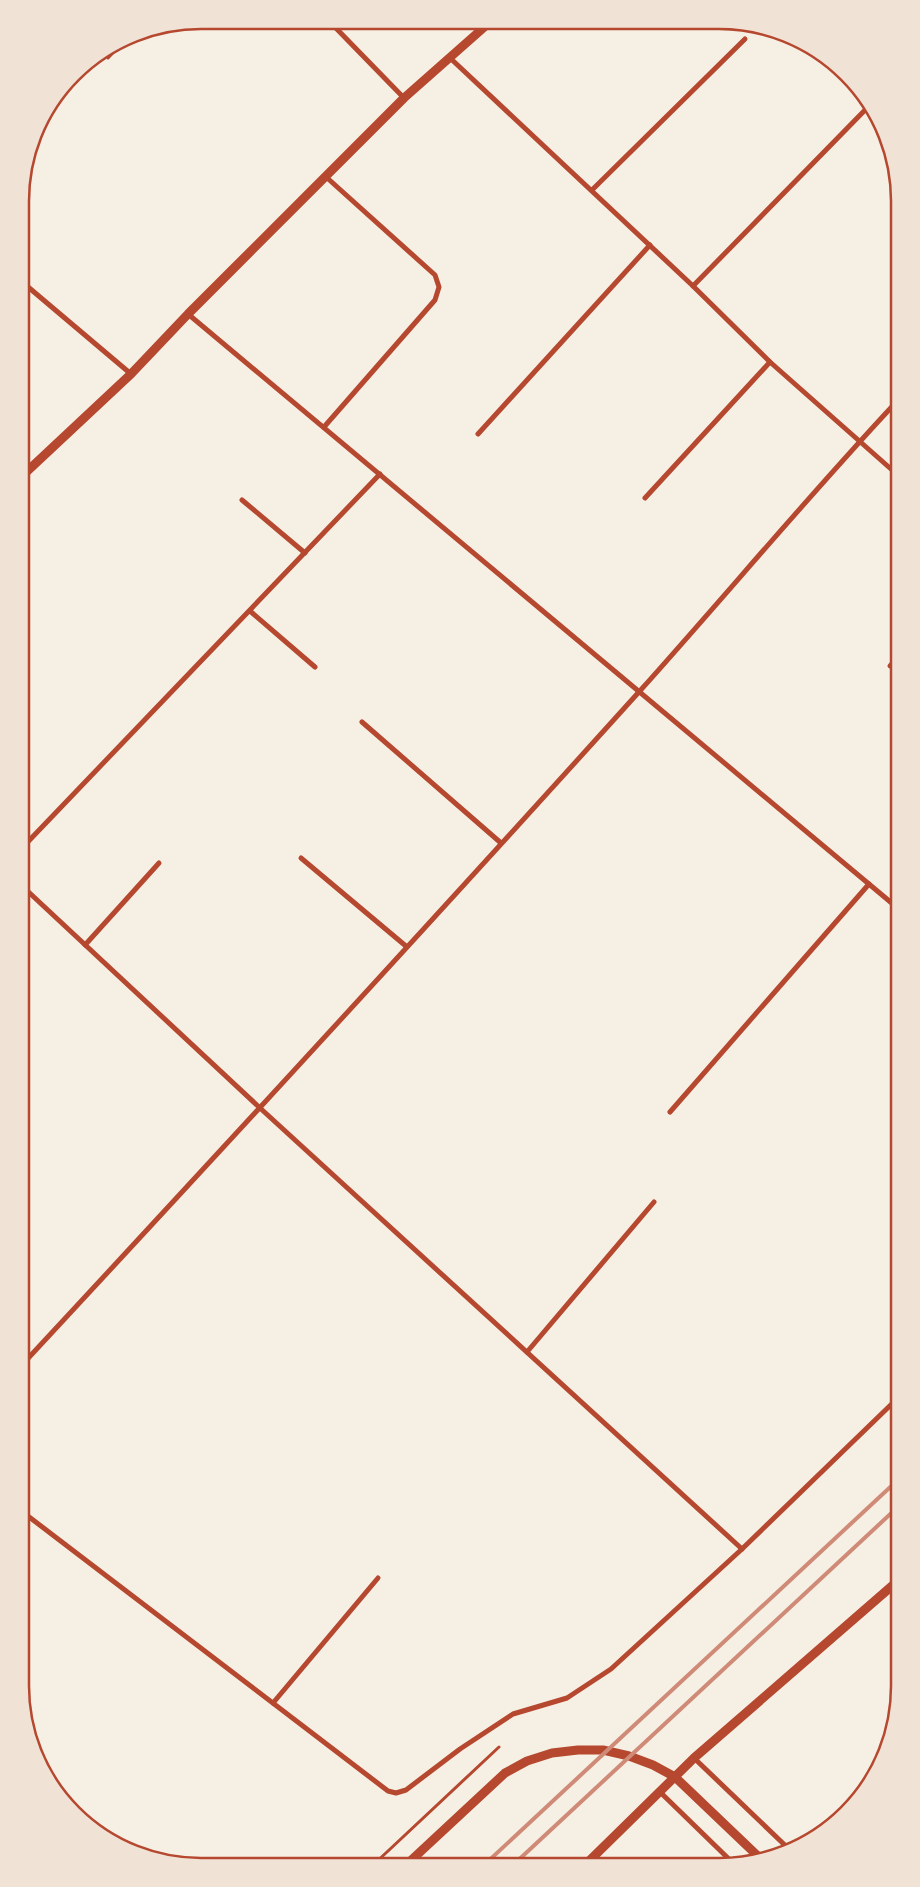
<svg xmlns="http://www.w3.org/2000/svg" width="920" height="1887" font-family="'Source Sans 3',sans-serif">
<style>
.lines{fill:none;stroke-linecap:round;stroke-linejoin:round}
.path{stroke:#b5482f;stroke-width:3}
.minor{stroke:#b5482f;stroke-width:5}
.tertiary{stroke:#b5482f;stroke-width:9}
.rail{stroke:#cf8b77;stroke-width:4}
.rim{fill:none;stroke:#b5482f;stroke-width:2.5}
</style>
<rect width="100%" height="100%" fill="#f6efe4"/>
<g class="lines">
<g class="path">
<polyline points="108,58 131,34"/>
<polyline points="372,1866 499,1747"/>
</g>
<g class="minor">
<polyline points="329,21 404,98"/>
<polyline points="449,57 693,286 770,362 900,477"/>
<polyline points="592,190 745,39"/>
<polyline points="21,281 131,374"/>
<polyline points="693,286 867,108"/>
<polyline points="188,314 900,910"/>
<polyline points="324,427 435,300 439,287 435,275 325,176"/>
<polyline points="478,434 650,245"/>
<polyline points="645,498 770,362"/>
<polyline points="242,500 305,553"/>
<polyline points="250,611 315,667"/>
<polyline points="890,666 900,655"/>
<polyline points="362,722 501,843"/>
<polyline points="21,849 380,474"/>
<polyline points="301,858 407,947"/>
<polyline points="21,885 260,1108 742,1549"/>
<polyline points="85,945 159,863"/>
<polyline points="670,1112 869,884"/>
<polyline points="527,1352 654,1202"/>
<path d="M20 1367C228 1143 434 919 638 693 726 595 810 494 900 398"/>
<polyline points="20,1510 388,1791 396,1793 406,1790 460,1749 513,1714 567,1698 611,1669 742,1549 900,1396"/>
<polyline points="273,1703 378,1578"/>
<polyline points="694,1758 791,1851"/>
<polyline points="660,1792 734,1864"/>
</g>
<g class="tertiary">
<polyline points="21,477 131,374 188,314 404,98 490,22"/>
<polyline points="405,1866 505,1773 527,1761 552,1753 578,1750 603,1750 629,1756 653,1765 675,1777 762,1860"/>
<polyline points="583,1867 694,1758 900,1579"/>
</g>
<g class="rail">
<polyline points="483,1866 900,1478"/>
<polyline points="512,1866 900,1505"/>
</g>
</g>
<path d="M0 0H920V1887H0ZM201 29H719A172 172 0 0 1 891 201V1686A172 172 0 0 1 719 1858H201A172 172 0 0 1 29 1686V201A172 172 0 0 1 201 29Z" fill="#f1e2d6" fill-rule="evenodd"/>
<path class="rim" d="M201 29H719A172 172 0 0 1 891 201V1686A172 172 0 0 1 719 1858H201A172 172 0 0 1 29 1686V201A172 172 0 0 1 201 29Z"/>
</svg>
